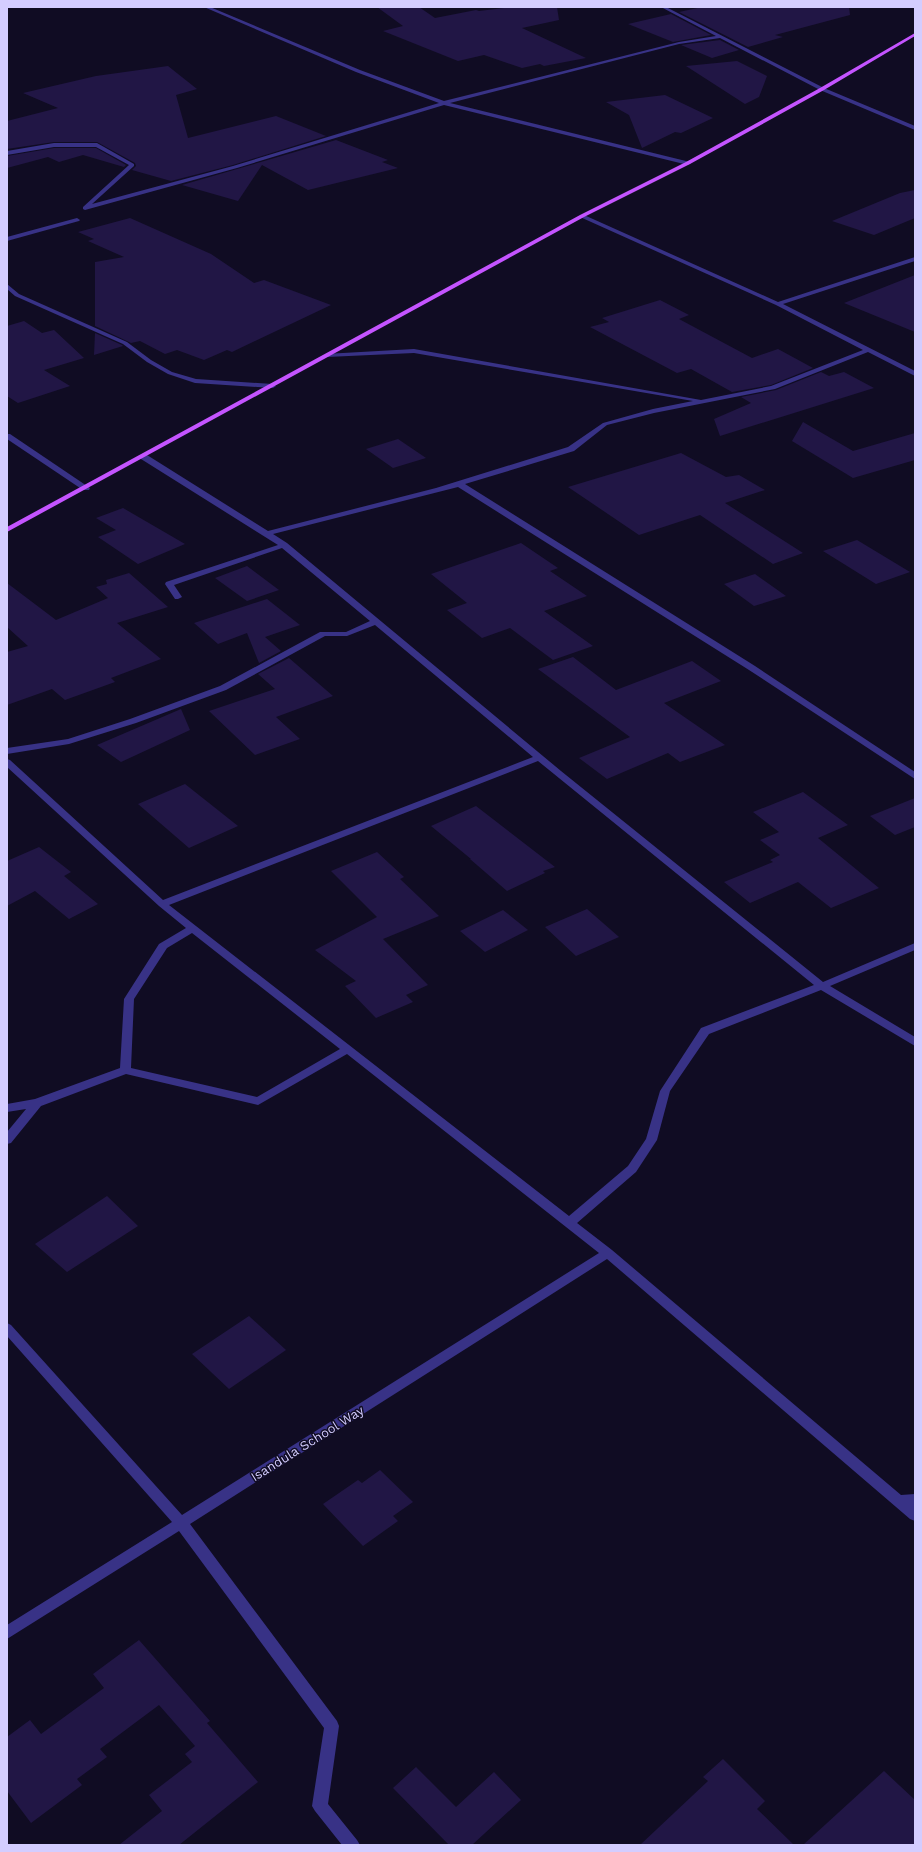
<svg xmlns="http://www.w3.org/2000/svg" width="922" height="1852" font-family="'Work Sans',sans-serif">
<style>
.building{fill:#211645}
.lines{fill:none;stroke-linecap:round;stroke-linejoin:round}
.minor{fill:#383286;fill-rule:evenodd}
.major{fill:#c454ff;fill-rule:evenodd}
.labels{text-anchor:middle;stroke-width:3;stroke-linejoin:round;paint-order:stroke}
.near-street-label{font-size:13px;fill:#d4cdff;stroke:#100c23}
</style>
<rect width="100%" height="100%" fill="#100c23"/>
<g class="building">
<polygon points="377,7 419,7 435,18 476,10 479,11 511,7 557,7 559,20 522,28 586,58 544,66 540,64 522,68 484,55 458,61 383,31 403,26"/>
<polygon points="702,7 849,7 850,15 775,35 783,37 748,47 679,12"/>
<polygon points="671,14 711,35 673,42 628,24"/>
<polygon points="720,40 739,50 712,58 681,45"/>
<polygon points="737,61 767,76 759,97 745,104 686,66"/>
<polygon points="168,66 197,89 176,95 188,138 276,116 326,136 233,165 171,181 132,170 136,166 135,163 97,142 54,142 7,149 7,121 58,108 23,93 96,76"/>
<polygon points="665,95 713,118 681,133 675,132 642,148 629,115 606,102"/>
<polygon points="336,140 388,160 382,162 398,168 308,190 262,165 238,201 182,185"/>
<polygon points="54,148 96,148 126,165 124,167 83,155 59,162 48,157 7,168 7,156"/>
<polygon points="915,190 915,218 874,235 832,221 900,193"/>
<polygon points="130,218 211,254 254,283 264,280 331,305 232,352 227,350 204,360 177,350 165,354 140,341 131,343 95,326 95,262 124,257 88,241 94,239 78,232"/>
<polygon points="915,275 915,332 844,303"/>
<polygon points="660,300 689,315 679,319 752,358 778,349 813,368 771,385 732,392 691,369 677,373 590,327 609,322 602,318"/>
<polygon points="24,321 42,333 54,330 84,358 44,370 70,386 18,403 7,396 7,326"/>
<polygon points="95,333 122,345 123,346 94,355"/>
<polygon points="821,372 829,376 844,372 874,388 720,436 714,419 751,403 741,397 776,390"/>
<polygon points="803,422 853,451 915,433 915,460 853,478 792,441"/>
<polygon points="398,439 426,458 393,468 366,449"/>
<polygon points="681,453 726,477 739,475 765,490 725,503 803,553 773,564 700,515 639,535 568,487"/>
<polygon points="123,508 185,544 138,564 98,537 116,530 96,518"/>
<polygon points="857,540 910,572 876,584 823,551"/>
<polygon points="521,543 558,568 550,571 587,596 544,611 593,646 553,660 510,628 482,638 447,610 467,603 431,574"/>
<polygon points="247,566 279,590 247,601 215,578"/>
<polygon points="129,573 168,607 117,623 161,659 111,678 115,682 65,700 52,689 7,705 7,652 28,646 7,627 7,583 56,620 108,598 96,587 107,584 106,580"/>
<polygon points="755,574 786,596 754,606 724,584"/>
<polygon points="267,599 300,625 265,637 281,651 259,663 247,633 218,644 194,623"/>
<polygon points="573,657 616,690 692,661 721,681 664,703 725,745 680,762 668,753 607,779 579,758 630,737 538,669"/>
<polygon points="289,658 333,696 276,717 300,739 255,755 209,711 275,689 258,674"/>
<polygon points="181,709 190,730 121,762 97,745"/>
<polygon points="185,784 238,826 189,848 138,804"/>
<polygon points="803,792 848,825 818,838 879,888 831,908 798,882 750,903 724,882 773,862 770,860 780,855 760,840 779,832 753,812"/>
<polygon points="915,798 915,827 895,835 870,816"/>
<polygon points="476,806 555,867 543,871 545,873 507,891 470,859 471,859 431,826"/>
<polygon points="39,847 71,872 64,876 98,904 69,919 35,891 7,906 7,861"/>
<polygon points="377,852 404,877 400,879 439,916 383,939 428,985 406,995 413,1002 376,1018 345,986 356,981 315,950 377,917 331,871"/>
<polygon points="587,909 619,937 576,956 545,927"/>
<polygon points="503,910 528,930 485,952 460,931"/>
<polygon points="107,1196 138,1226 67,1272 35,1244"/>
<polygon points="249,1316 286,1350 229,1389 192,1354"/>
<polygon points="380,1470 413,1502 393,1516 398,1521 363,1546 323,1504 358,1480 362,1483"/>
<polygon points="139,1640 210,1721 207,1723 258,1782 179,1845 119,1845 162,1811 149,1795 192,1762 185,1754 195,1746 159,1705 100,1749 107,1757 77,1779 82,1785 31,1823 7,1791 7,1737 30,1720 41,1734 104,1688 93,1674"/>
<polygon points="723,1759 765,1801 757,1809 794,1845 640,1845 708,1781 703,1777"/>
<polygon points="416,1767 456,1807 494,1772 521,1800 472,1845 449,1845 393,1788"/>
<polygon points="884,1771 915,1800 915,1845 803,1845"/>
</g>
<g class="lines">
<g class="minor">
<polygon points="204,7 210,7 360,70 444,101 679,42 716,36 661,7 666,7 824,88 915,126 915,130 820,90 720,38 679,44 450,103 690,162 691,163 688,165 444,105 237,168 85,210 83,209 83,207 129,165 96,147 54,147 7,155 7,151 54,143 97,143 134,164 134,166 92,204 233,166 439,103 356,72"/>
<path d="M580 215H584L778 302 915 257V261L783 304 915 371V376L868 352 775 389 654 413 607 425 574 451 465 484 755 666 915 772V779L749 670 458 487 273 534 287 543 561 771 823 982 915 943V950L830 986 915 1037V1046L821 990 709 1034 670 1091 657 1140 636 1172 577 1223 612 1250 901 1495 915 1494V1506H914L915 1521 910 1519 607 1259 190 1524 337 1721 339 1726 328 1804 357 1840 360 1845H342L315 1811 312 1806 324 1728 179 1531 7 1639V1625L172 1522 7 1336V1323L11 1325 182 1515 599 1253 347 1054 258 1105 126 1074 41 1106 11 1143 7 1144V1132L26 1109 7 1112V1104L35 1099 120 1068 124 999 159 944 186 928 159 906 7 767V759L10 760 163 900 533 757 375 625 347 636H325L226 690 136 723 69 744 7 754V748L68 739 130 719 220 686 320 632H346L370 621 282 548 174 585 182 597 178 599H175L165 584 166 582 278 545 141 459V455H147L268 531 436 488 568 447 603 423 653 409 693 401 414 353 327 357 325 356V354L414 349 701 400 771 386 863 350 776 305 580 217ZM538 761 814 985 701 1028 660 1091 646 1139 628 1166 569 1216 169 905ZM192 933 340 1049 257 1097 131 1068 134 999 167 948Z"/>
<polygon points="77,218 80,220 79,221 7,241 7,237"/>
<polygon points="7,284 19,294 127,342 151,360 172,372 196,379 273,384 276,386 273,388 195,383 168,374 147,362 123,344 15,296 7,289"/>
<polygon points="7,434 10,434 90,488 89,490 83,490 7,439"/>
</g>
<polygon class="major" points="915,33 915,36 824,90 690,164 584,217 7,532 7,527 580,215 686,162 820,88"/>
</g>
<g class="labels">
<g class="near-street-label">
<text transform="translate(307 1443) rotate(-32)" y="5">Isandula School Way</text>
</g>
</g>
<rect width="922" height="1852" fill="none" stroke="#d4cdff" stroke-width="16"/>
</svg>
